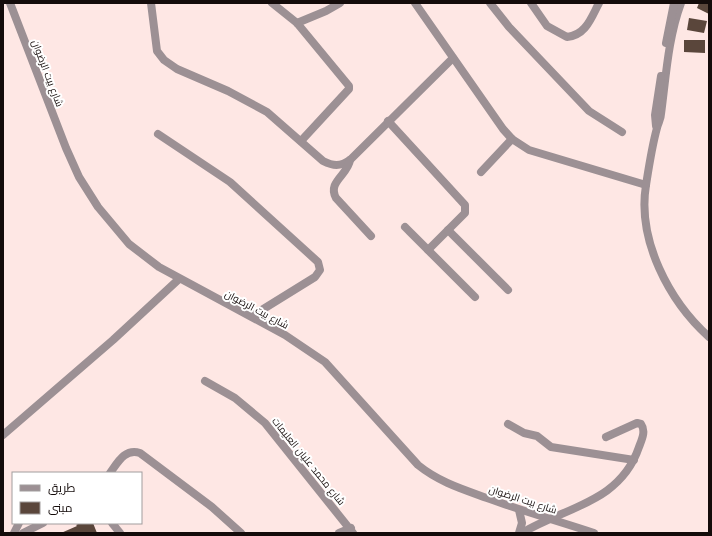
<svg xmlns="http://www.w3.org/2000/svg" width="712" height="536" font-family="Inter,Cairo,sans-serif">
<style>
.building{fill:#5a463b}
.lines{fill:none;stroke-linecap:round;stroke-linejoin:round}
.minor{stroke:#9c9094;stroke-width:8}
.labels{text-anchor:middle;stroke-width:4;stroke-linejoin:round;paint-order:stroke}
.street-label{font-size:10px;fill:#140b0a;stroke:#fff}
</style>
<rect width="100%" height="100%" fill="#fee7e4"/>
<g class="building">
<polygon points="699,3 709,3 709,14 697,8"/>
<polygon points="689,18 707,21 704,33 687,30"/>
<polygon points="684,40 705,40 705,53 684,52"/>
<polygon points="80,523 93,523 97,533 61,533 77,526 76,525"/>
</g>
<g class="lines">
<g class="minor">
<path d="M10 3 66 148 79 177 98 207 129 244 159 267 285 335 325 362 418 465C439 482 462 489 487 498 522 511 558 521 594 533"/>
<path d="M151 3 157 51 164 60 177 69 228 91 267 112 323 161C333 166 340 167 350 160L453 58"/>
<polyline points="272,3 297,23 349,86 349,89 301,141"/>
<polyline points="415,3 503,129 512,139 529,150 646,185"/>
<polyline points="490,3 509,27 589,111 622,132"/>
<path d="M531 3 547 26 567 37C586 35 591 18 599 3"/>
<path d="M681 3C668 38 666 77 661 114 661 119 658 123 657 128 652 146 649 166 646 185 637 240 669 301 709 337"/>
<polyline points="297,23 326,11 340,3"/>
<polyline points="666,43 674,3"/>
<polyline points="388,121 465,205 465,213 428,250"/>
<polyline points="656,126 655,115 661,76"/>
<polyline points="158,134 230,182 318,262 320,270 315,277 252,316"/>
<path d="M350 160C348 175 327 182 336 198L371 236"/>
<polyline points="481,172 512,139"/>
<polyline points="405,227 475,297"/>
<polyline points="448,230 508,290"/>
<polyline points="205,381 235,398 265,423 353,533"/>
<polyline points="508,424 524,433 537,436 551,447 634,460"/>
<polyline points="3,435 113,340 179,279"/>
<path d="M110 473C118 462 125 448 140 453L212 507 241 533"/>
<polyline points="112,523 120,533"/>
<polyline points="14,533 19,523"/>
<polyline points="23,533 43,523"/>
<polyline points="339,533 351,528"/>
<polyline points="519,533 522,523 519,510"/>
<path d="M522 533C565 507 620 503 639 447 642 439 646 431 641 424L637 423 606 437"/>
</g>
</g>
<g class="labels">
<g class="street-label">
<text transform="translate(48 73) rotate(69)" y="4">شارع بيت الرضوان</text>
<text transform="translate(257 309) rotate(28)" y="4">شارع بيت الرضوان</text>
<text transform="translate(309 461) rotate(51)" y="4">شارع محمد عليان العليمات</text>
<text transform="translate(523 499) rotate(18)" y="4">شارع بيت الرضوان</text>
</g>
</g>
<rect width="712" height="536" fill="none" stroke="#140b0a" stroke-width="8"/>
<rect x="12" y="472" width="130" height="52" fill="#ffffff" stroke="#a19d9d"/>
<rect x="20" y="485" width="20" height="6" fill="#9c9094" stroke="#a19d9d"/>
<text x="48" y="492" font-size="12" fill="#140b0a">طريق</text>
<rect x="20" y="502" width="20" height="12" fill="#5a463b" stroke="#a19d9d"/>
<text x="48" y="512" font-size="12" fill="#140b0a">مبنى</text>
</svg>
